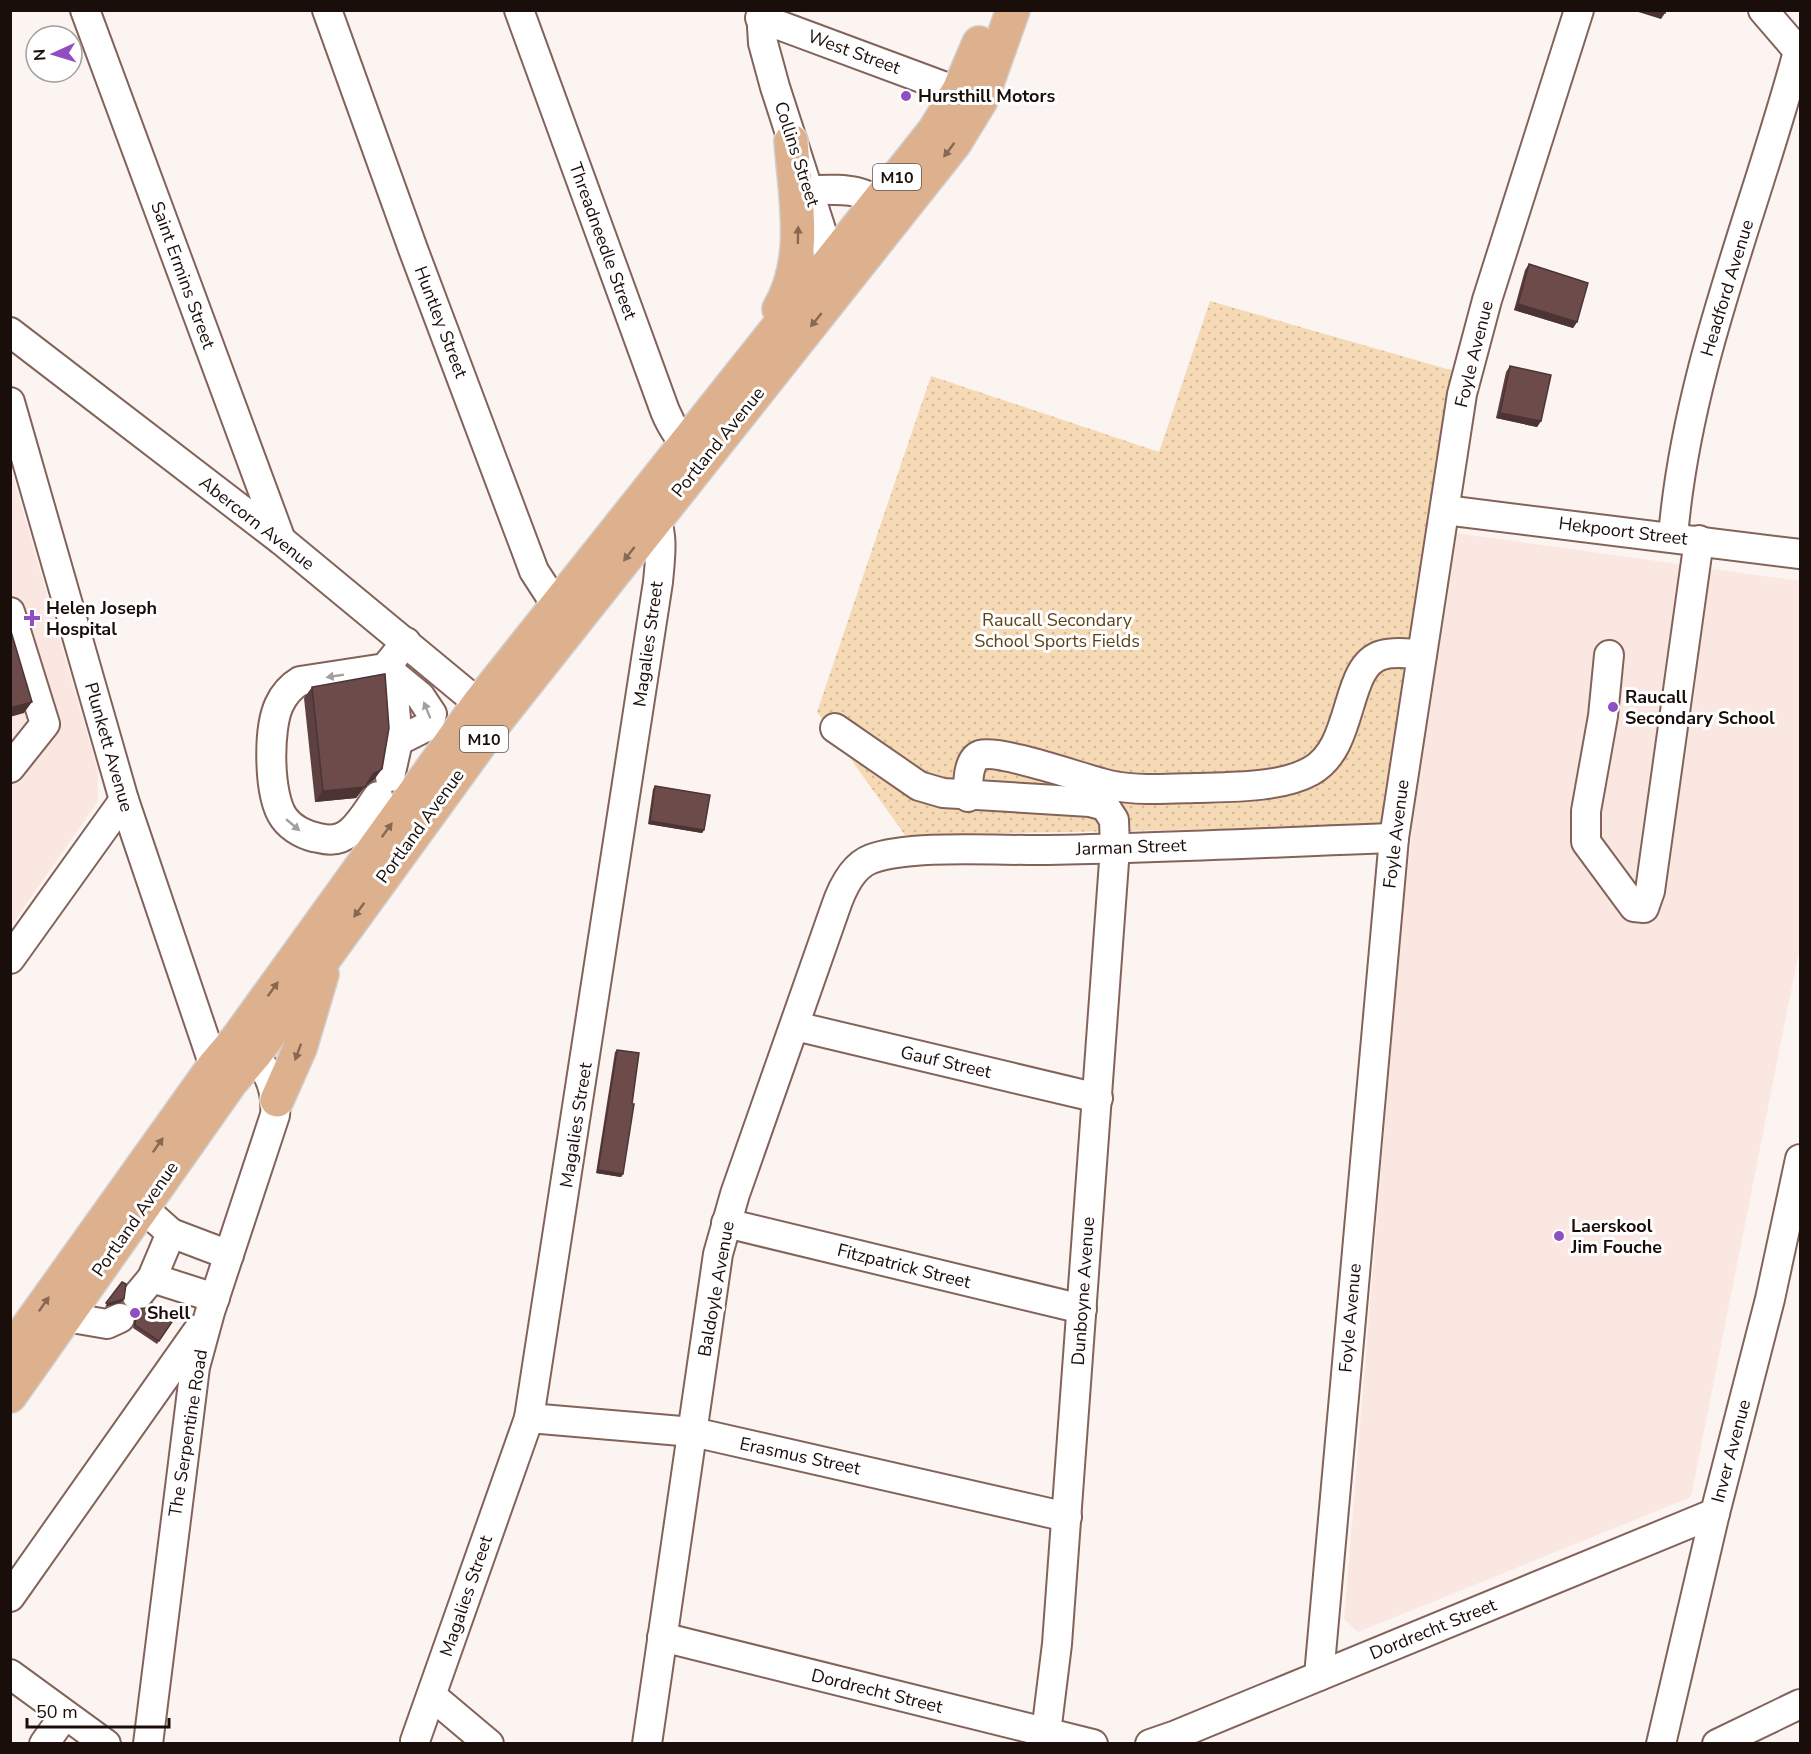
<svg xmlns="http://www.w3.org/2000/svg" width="1811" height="1754" font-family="'Nunito Sans',sans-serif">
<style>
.built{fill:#fae7e2}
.park{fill:url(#park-dots)}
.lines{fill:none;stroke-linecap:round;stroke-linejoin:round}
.minor-casing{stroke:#836359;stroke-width:32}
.major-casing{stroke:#d1cfce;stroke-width:36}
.minor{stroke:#fff;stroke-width:28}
.major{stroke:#deb18e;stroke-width:33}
.wall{fill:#5d4040}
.shaded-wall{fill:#4c3434}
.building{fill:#6c4b4a;stroke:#4c3434;stroke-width:1.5}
.oneway{fill:#866853}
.oneway2{fill:#a39f9d}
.poi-dot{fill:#904ec3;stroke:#fff;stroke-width:2}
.labels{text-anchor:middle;stroke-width:6;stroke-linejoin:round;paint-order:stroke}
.shield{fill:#fff;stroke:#5f5654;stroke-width:1.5}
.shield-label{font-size:16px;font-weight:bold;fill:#1a0e0a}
.street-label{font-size:18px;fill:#1a0e0a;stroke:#fff}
.poi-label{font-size:18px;font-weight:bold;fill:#1a0e0a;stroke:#fff;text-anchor:start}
.park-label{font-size:18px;fill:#5f4216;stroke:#fff}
</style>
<defs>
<pattern id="park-dots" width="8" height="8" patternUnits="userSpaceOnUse" patternTransform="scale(1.5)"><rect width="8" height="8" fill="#f6dab6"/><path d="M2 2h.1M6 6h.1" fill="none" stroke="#d2ba9b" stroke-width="1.8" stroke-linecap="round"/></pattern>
</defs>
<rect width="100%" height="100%" fill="#fbf4f1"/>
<g class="built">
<polygon points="10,466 98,771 98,801 11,926"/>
<polygon points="1456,533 1800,581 1800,946 1691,1497 1358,1632 1344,1619 1402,916 1446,542"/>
</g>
<polygon class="park" points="1210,301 1468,375 1384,826 905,835 817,712 931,376 1159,452"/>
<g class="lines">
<g class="minor-casing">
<g id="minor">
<polyline points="85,10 281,540"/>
<polyline points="327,10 413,249 534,571 556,605 574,620"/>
<path d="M519 10 665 411C673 431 684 445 701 460"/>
<polyline points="761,10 763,43 775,87 837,279"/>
<polyline points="1763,10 1800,53"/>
<polyline points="760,18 978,99"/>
<path d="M809 190C851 189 862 188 897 214"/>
<polyline points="10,332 281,540 495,717"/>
<polyline points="10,402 124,800 214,1066 227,1079"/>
<polyline points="1445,510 1800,554"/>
<path d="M1673 537C1687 366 1757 208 1800 44"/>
<polyline points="10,612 45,724 10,768"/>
<polyline points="1609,655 1603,716 1586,811 1586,842 1634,907 1644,908 1650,891 1699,540"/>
<polyline points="392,673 420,696 432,714 428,726 398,741"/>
<polyline points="835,728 919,786 943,793 1090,802 1105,806 1114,820 1115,848 1057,1644 1046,1733"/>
<polyline points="390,777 398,741 391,663"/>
<path d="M378 796C369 808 361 823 350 832 341 840 330 841 319 838 306 836 292 829 284 818 268 796 268 729 279 705 284 694 290 687 300 681L385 668 406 642"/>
<path d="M968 797C968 786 967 760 980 755 1001 749 1083 779 1109 785 1137 791 1166 789 1195 788 1229 787 1281 788 1311 771 1356 746 1343 666 1382 655 1395 651 1409 654 1422 654"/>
<polyline points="10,959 124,800"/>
<polyline points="795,1026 1098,1098"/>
<polyline points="726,1223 1082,1309"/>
<polyline points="171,1233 229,1255"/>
<polyline points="152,1278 215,1298"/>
<polyline points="137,1296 152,1278 171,1233 143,1208"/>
<polyline points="66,1317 107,1324 120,1318"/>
<polyline points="529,1418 693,1432 1067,1517"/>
<polyline points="10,1597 199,1329"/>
<polyline points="662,1637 1093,1744"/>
<polyline points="10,1674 106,1744"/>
<polyline points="1319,1676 1394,838 1462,394 1487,300 1579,10"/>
<polyline points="432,1696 489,1744"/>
<path d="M415 1741 529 1418 658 582C660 558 666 526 648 508"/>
<polyline points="44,1744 64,1716"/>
<path d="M148 1744 195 1367 210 1312 275 1115C278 1082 262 1060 238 1040"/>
<path d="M647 1744 718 1254 735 1194 835 909C841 891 852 866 871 859 912 844 1002 851 1048 850 1163 848 1279 842 1394 838"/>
<polyline points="1150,1744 1176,1735 1715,1513"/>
<polyline points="1661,1744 1715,1513 1770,1299 1800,1159"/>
<polyline points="1717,1744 1800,1704"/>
</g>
</g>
<g class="major-casing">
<g id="major">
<path d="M779 309C809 258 795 197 791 141"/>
<polyline points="277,1100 300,1048 322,974"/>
<polyline points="10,1352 214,1066 237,1039 480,702 934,131 959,90 979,43"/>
<polyline points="10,1396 231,1082 255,1054 498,719 954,144 981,100 1013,10"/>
</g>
</g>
<use href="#minor" class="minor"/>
<use href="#major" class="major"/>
</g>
<g class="wall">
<polygon points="1529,264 1577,322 1573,328 1514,310 1525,270"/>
<polygon points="1510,366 1541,421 1537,427 1496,418 1506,372"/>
<polygon points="312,687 374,780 365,786 356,798 315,802 304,698"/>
<polygon points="655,786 704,830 702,833 648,824 653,789"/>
<polygon points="617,1050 632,1104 623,1174 621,1177 596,1173 615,1052"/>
<polygon points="137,1309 174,1319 157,1344 133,1328 135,1312"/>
</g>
<g class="shaded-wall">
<polygon points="1632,10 1656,10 1665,13 1661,19"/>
<polygon points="1518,304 1577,322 1573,328 1514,310"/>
<polygon points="1500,413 1541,421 1537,427 1496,418"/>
<polygon points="32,702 24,713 10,717 10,708"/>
<polygon points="382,769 374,780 365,786 373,774"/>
<polygon points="365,787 356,798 315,802 323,791"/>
<polygon points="650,821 704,830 702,833 648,824"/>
<polygon points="598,1170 623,1174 621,1177 596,1173"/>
<polygon points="124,1299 122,1302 105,1307 107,1304"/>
</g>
<g class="building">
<polygon points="1656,10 1666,10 1665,13"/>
<polygon points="1529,264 1588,283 1577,322 1518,304"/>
<polygon points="1510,366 1551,375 1541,421 1500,413"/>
<polygon points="10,628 32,702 10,708"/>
<polygon points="385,674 389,728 382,769 373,774 365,787 323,791 312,687"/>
<polygon points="655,786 710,795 704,830 650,821"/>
<polygon points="617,1050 639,1053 632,1104 634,1104 623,1174 598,1170"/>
<polygon points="122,1282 126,1284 124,1299 107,1304 106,1303"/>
<polygon points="152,1303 174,1319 159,1341 135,1325 137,1309 145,1308"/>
</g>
<defs><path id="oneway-solid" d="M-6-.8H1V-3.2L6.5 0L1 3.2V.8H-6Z" transform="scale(1.5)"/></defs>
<g class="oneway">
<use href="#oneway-solid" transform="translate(949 150) rotate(127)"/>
<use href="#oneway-solid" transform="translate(798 235) rotate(-89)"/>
<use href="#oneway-solid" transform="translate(816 320) rotate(129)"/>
<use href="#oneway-solid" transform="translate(629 554) rotate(128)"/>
<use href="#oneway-solid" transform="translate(387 830) rotate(-54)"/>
<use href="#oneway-solid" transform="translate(359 910) rotate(126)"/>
<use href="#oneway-solid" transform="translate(273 989) rotate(-54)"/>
<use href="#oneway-solid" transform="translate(298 1052) rotate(110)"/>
<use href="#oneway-solid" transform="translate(158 1145) rotate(-55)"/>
<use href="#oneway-solid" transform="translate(44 1304) rotate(-55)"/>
</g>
<g class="oneway2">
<use href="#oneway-solid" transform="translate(335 676) rotate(171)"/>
<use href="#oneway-solid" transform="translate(427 710) rotate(-112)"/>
<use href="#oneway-solid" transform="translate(293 825) rotate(40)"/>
</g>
<g class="poi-dot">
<circle cx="906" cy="96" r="6"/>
<path d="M29 609h6v6h6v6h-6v6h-6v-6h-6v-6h6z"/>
<circle cx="1613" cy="707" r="6"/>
<circle cx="1559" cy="1236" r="6"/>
<circle cx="135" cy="1313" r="6"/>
</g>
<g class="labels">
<g class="shield">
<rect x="873" y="164" width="48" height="26" rx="4.5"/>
<rect x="460" y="726" width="48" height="26" rx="4.5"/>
</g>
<g class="shield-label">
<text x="897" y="183">M10</text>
<text x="484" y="745">M10</text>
</g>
<g class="street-label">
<text transform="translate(854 52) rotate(20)" y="6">West Street</text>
<text transform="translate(797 154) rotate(72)" y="6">Collins Street</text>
<text transform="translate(603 241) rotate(70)" y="6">Threadneedle Street</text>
<text transform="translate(183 275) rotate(70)" y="6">Saint Ermins Street</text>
<text transform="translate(1727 288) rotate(-73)" y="6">Headford Avenue</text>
<text transform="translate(441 322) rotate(69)" y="6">Huntley Street</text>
<text transform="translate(1474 354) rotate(-76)" y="6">Foyle Avenue</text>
<text transform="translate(718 442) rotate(-51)" y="6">Portland Avenue</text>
<text transform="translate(257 523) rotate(38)" y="6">Abercorn Avenue</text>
<text transform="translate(1623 531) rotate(7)" y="6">Hekpoort Street</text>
<text transform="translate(648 644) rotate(-82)" y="6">Magalies Street</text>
<text transform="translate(109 747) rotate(74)" y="6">Plunkett Avenue</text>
<text transform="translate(420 826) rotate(-54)" y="6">Portland Avenue</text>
<text transform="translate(1396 834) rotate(-83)" y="6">Foyle Avenue</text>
<text transform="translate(1131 847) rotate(-2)" y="6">Jarman Street</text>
<text transform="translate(946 1062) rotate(13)" y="6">Gauf Street</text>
<text transform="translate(576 1125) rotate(-81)" y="6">Magalies Street</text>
<text transform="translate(135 1219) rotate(-55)" y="6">Portland Avenue</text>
<text transform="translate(904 1266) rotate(14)" y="6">Fitzpatrick Street</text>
<text transform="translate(716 1289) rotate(-80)" y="6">Baldoyle Avenue</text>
<text transform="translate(1083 1291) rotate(-86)" y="6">Dunboyne Avenue</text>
<text transform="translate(1350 1318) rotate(-85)" y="6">Foyle Avenue</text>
<text transform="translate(188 1433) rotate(-81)" y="6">The Serpentine Road</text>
<text transform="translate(1731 1451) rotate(-75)" y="6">Inver Avenue</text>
<text transform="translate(800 1456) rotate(12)" y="6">Erasmus Street</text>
<text transform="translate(466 1596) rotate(-71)" y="6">Magalies Street</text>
<text transform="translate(1433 1629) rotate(-22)" y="6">Dordrecht Street</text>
<text transform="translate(877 1691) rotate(14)" y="6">Dordrecht Street</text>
</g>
<g class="poi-label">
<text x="918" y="102">Hursthill Motors</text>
<text x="46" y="614">Helen Joseph<tspan x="46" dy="21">Hospital</tspan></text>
<text x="1625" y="703">Raucall<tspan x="1625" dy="21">Secondary School</tspan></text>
<text x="1571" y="1232">Laerskool<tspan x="1571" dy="21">Jim Fouche</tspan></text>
<text x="147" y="1319">Shell</text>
</g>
<g class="park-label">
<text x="1057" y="626">Raucall Secondary<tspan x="1057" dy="21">School Sports Fields</tspan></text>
</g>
</g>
<rect width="1811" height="1754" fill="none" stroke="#1a0e0a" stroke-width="24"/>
<g transform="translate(54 54) rotate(266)"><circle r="28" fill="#ffffff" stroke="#a39f9d" stroke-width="1.5"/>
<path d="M0-4.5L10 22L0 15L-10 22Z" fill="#904ec3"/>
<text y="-9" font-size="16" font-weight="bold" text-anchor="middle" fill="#1a0e0a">N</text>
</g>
<path d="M27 1718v9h142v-9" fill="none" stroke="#1a0e0a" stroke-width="3"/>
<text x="36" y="1718" font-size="18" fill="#1a0e0a" stroke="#ffffff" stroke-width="4.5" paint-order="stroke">50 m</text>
</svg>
